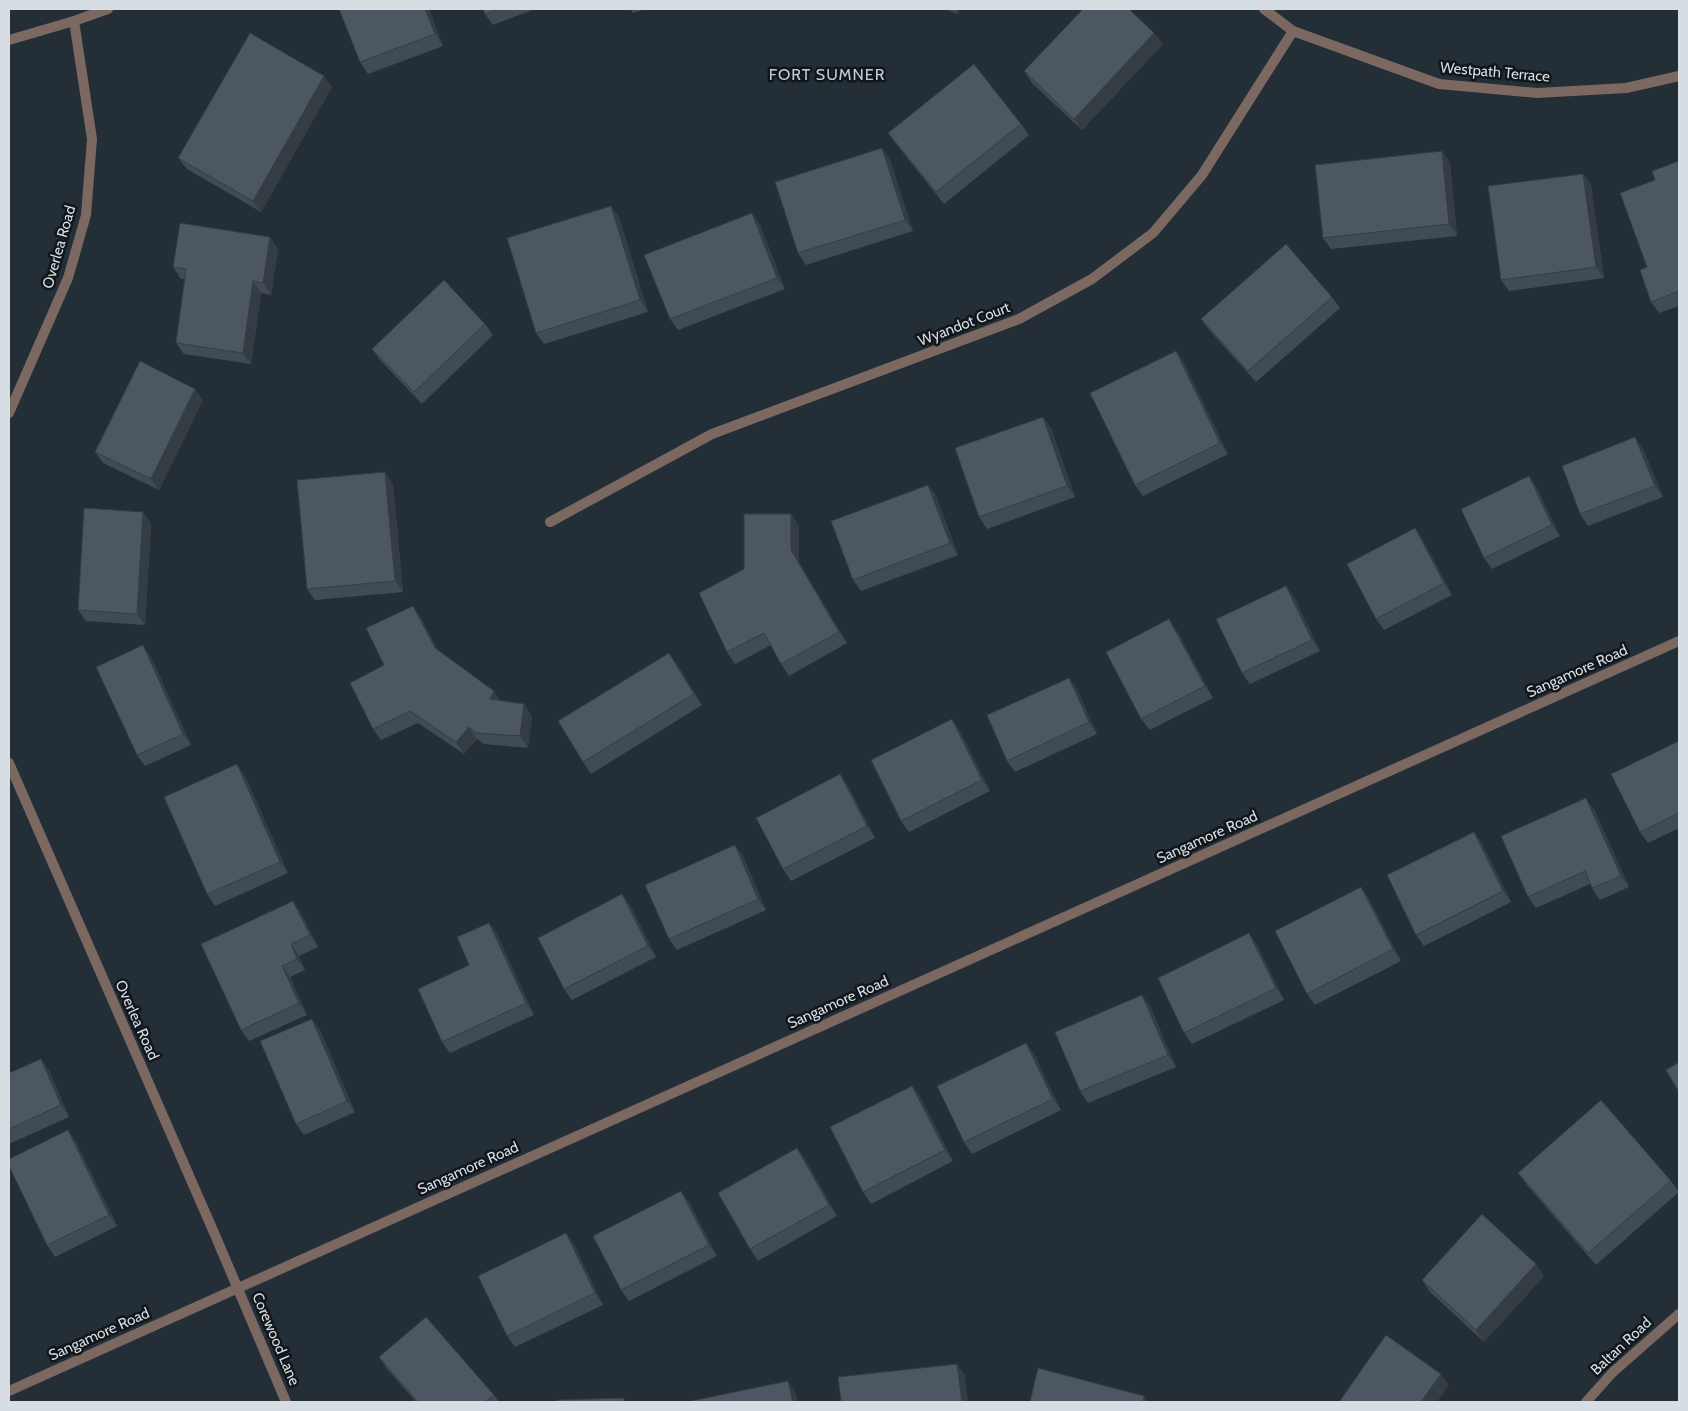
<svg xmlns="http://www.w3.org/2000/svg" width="1688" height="1411" font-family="Cabin,sans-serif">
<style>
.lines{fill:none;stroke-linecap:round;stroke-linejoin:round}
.minor{stroke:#7b6861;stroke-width:10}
.tertiary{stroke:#7b6861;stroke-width:10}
.wall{fill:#414b53}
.shaded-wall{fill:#353d44}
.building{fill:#4c5761;stroke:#353d44}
.labels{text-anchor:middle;stroke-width:5;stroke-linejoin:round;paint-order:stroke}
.street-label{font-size:15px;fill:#d7dee3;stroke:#11161a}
.neighbourhood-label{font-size:16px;letter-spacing:1px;fill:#c1ceda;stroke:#11161a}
</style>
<rect width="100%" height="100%" fill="#232e37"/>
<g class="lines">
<g class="minor">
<polyline points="1264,9 1293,31 1439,84 1537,93 1626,88 1679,76"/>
<polyline points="9,40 74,21 108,9"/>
<polyline points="9,413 68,278 86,215 92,139 74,21"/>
<polyline points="550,522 712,434 1019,319 1092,279 1153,233 1202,175 1293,31"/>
<polyline points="9,763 215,1235 286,1402"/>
<polyline points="1586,1402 1613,1372 1679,1314"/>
</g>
<polyline class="tertiary" points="9,1391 1679,641"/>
</g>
<g class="wall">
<polygon points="339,9 429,9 443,46 368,74 360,62"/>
<polygon points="483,9 535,9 493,25 485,14"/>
<polygon points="630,9 646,9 633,13"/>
<polygon points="945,9 960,9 958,14"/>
<polygon points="1154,33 1163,44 1082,130 1032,83 1024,71"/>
<polygon points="324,76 332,87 261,212 187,169 178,158"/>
<polygon points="1021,124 1029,135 944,204 896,144 888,133"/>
<polygon points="890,160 913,231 806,265 798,253"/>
<polygon points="1679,161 1679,306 1659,313 1651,302 1647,267 1655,180"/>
<polygon points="1450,162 1457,236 1331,249 1323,238"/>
<polygon points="1583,174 1591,185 1604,278 1509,291 1501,280"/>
<polygon points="752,213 760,225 785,289 678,330 670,319"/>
<polygon points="619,217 648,312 544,344 536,333"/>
<polygon points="270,237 278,249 271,295 261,293 251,364 184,354 176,343 185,279 181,279 173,267"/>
<polygon points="1332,297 1340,308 1256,382 1209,330 1201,319"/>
<polygon points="485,324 493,335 422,404 380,360 372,349"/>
<polygon points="1176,351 1184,363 1228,454 1143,496 1135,485"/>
<polygon points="203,400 159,490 103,463 95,452"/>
<polygon points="1051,428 1075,497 987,529 979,517"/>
<polygon points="1643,449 1663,497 1588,526 1580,514"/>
<polygon points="1529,476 1537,488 1560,536 1492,569 1484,558"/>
<polygon points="393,484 403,592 315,600 307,589"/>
<polygon points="928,485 936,496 958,555 861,591 853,580"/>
<polygon points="143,512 151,524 145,625 86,621 78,610"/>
<polygon points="791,514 799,526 799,562 847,643 789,676 781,664 771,645 735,664 727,652 744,569"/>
<polygon points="1415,528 1423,540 1452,595 1384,630 1376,619"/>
<polygon points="1294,597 1320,651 1250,684 1242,673"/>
<polygon points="421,618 438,651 501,701 532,716 528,748 484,744 477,739 464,754 418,723 381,740 373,729 384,665"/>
<polygon points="1177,631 1213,698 1150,730 1141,719"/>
<polygon points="151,657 191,745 145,766 137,755"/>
<polygon points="677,664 702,705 591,774 583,762"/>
<polygon points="1069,678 1077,689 1097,734 1015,772 1007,761"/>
<polygon points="960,731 990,791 909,832 901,821"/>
<polygon points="1679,741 1679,828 1648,843 1640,832"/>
<polygon points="840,774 848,786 875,838 791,881 783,869"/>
<polygon points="245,776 288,873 215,906 207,894"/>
<polygon points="1594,809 1629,887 1600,900 1592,888 1590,884 1536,908 1528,897"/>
<polygon points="1474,832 1482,844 1511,902 1424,946 1416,935"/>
<polygon points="735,845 743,856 766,910 677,950 669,939"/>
<polygon points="1361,887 1369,899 1401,961 1315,1005 1307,994"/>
<polygon points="630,905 656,957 572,1000 564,989"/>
<polygon points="301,913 318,947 299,956 305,970 290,977 307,1015 249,1041 241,1030"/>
<polygon points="489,923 497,934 534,1015 450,1053 442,1042 469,965"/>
<polygon points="1257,945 1284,1000 1192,1044 1184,1033"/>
<polygon points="1142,995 1150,1006 1176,1067 1088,1103 1080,1091"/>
<polygon points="320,1030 355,1112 304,1135 296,1124"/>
<polygon points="1026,1043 1034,1054 1061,1110 972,1154 964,1142"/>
<polygon points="49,1070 69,1117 9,1144 9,1073"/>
<polygon points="912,1086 920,1097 953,1161 871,1204 863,1192"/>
<polygon points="76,1142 117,1226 55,1257 47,1245"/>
<polygon points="797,1148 805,1159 837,1216 758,1261 750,1249"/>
<polygon points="1518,1173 1671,1181 1679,1192 1596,1265 1526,1184"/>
<polygon points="689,1202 717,1256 629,1301 621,1290"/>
<polygon points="566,1233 574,1245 603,1305 515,1347 507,1336"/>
<polygon points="1544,1276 1484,1342 1430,1292 1422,1280"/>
<polygon points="379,1357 494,1395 499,1402 416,1402 387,1369"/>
</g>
<g class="shaded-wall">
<polygon points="425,9 429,9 443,46 435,34"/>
<polygon points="955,9 960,9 958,14"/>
<polygon points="1154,33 1163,44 1082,130 1074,119"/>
<polygon points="324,76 332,87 261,212 253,201"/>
<polygon points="882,148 890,160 913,231 905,220"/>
<polygon points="1442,151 1450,162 1457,236 1449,224"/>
<polygon points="1583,174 1591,185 1604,278 1596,267"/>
<polygon points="611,206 619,217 648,312 640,300"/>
<polygon points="752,213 760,225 785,289 777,278"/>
<polygon points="270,237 278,249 271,295 263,283"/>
<polygon points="253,281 261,293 251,364 243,353"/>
<polygon points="1176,351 1184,363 1228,454 1220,443"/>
<polygon points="195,389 203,400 159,490 151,479"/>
<polygon points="1043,417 1051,428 1075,497 1067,486"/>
<polygon points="1635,437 1643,449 1663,497 1655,486"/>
<polygon points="385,472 393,484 403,592 395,581"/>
<polygon points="1529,476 1537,488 1560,536 1552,525"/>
<polygon points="928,485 936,496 958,555 950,543"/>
<polygon points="143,512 151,524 145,625 137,614"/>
<polygon points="791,514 799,526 799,562 847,643 839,632 791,550"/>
<polygon points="1415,528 1423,540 1452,595 1444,583"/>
<polygon points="1286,586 1294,597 1320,651 1312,640"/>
<polygon points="413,606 421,618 443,660 435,648"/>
<polygon points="1169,619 1177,631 1213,698 1205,686"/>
<polygon points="143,645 151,657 191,745 183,734"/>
<polygon points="669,653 677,664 702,705 694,694"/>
<polygon points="1069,678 1077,689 1097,734 1089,722"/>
<polygon points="494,691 502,703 490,699"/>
<polygon points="524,704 532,716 528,748 520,736"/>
<polygon points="952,719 960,731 990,791 982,780"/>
<polygon points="469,727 477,739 464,754 456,742"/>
<polygon points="237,764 245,776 288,873 280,862"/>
<polygon points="840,774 848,786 875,838 867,826"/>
<polygon points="1586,798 1594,809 1629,887 1621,876"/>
<polygon points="1474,832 1482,844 1511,902 1503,891"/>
<polygon points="735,845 743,856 766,910 758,899"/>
<polygon points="1361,887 1369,899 1401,961 1393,949"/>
<polygon points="622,894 630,905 656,957 648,946"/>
<polygon points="293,901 301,913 318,947 310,935"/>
<polygon points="489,923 497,934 534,1015 526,1003"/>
<polygon points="1249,933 1257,945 1284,1000 1276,988"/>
<polygon points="291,944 299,956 305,970 297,959"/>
<polygon points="282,966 290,977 307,1015 299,1003"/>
<polygon points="1142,995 1150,1006 1176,1067 1168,1055"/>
<polygon points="312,1019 320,1030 355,1112 347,1101"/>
<polygon points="1026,1043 1034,1054 1061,1110 1053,1099"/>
<polygon points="41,1059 49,1070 69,1117 61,1105"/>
<polygon points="912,1086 920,1097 953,1161 945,1150"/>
<polygon points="68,1130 76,1142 117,1226 109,1215"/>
<polygon points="797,1148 805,1159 837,1216 829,1205"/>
<polygon points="681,1191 689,1202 717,1256 709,1245"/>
<polygon points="566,1233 574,1245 603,1305 595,1293"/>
<polygon points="1536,1264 1544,1276 1484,1342 1476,1330"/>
<polygon points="957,1364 965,1375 968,1402 962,1402"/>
<polygon points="1441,1374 1449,1385 1437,1402 1421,1402"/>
<polygon points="788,1381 796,1393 798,1402 793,1402"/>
<polygon points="1144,1396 1149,1402 1143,1402"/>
</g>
<g class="building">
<polygon points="339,9 425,9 435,34 360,62"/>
<polygon points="483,9 498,9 485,14"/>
<polygon points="1083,9 1129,9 1154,33 1074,119 1024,71"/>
<polygon points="250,33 324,76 253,201 178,158"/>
<polygon points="974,64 1021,124 936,192 888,133"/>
<polygon points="882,148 905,220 798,253 775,182"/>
<polygon points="1442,151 1449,224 1323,238 1315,165"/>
<polygon points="1679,161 1679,291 1651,302 1640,270 1647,267 1620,193 1655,180 1652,171"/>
<polygon points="1583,174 1596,267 1501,280 1488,186"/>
<polygon points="611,206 640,300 536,333 507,238"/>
<polygon points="752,213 777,278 670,319 644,255"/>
<polygon points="180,223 270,237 263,283 253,281 243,353 176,343 186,269 173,267"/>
<polygon points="1286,244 1332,297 1248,371 1201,319"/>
<polygon points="444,280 485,324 414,392 372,349"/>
<polygon points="1176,351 1220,443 1135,485 1090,393"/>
<polygon points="140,361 195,389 151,479 95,452"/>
<polygon points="1043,417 1067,486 979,517 955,448"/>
<polygon points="1635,437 1655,486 1580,514 1562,466"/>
<polygon points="385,472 395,581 307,589 297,480"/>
<polygon points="1529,476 1552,525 1484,558 1461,509"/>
<polygon points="928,485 950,543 853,580 831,521"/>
<polygon points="84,508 143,512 137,614 78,610"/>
<polygon points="744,514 791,514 791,550 839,632 781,664 764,633 727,652 699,593 744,569"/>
<polygon points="1415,528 1444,583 1376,619 1347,564"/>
<polygon points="1286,586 1312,640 1242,673 1216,619"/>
<polygon points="413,606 435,648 494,691 490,699 524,704 520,736 476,733 469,727 456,742 410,711 373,729 350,683 384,665 366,628"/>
<polygon points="1169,619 1205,686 1141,719 1106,652"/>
<polygon points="143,645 183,734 137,755 96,667"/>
<polygon points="669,653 694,694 583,762 558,721"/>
<polygon points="1069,678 1089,722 1007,761 987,715"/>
<polygon points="952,719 982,780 901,821 871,760"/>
<polygon points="1679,741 1679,813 1640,832 1611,774"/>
<polygon points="237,764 280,862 207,894 164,797"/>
<polygon points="840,774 867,826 783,869 756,818"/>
<polygon points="1586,798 1621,876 1592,888 1585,871 1528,897 1501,836"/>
<polygon points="1474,832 1503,891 1416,935 1387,875"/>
<polygon points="735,845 758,899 669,939 645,885"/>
<polygon points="1361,887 1393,949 1307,994 1275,931"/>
<polygon points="622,894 648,946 564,989 538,938"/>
<polygon points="293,901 310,935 291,944 297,959 282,966 299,1003 241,1030 201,944"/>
<polygon points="489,923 526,1003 442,1042 418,989 469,965 457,937"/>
<polygon points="1249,933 1276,988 1184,1033 1158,978"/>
<polygon points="1142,995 1168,1055 1080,1091 1055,1032"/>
<polygon points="312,1019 347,1101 296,1124 260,1041"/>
<polygon points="1026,1043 1053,1099 964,1142 937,1086"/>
<polygon points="41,1059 61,1105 9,1129 9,1073"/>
<polygon points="1679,1062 1679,1092 1666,1070"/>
<polygon points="912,1086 945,1150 863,1192 830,1127"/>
<polygon points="1601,1100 1671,1181 1588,1253 1518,1173"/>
<polygon points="68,1130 109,1215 47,1245 9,1166 9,1159"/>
<polygon points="797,1148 829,1205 750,1249 718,1193"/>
<polygon points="681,1191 709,1245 621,1290 593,1236"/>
<polygon points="1482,1214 1536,1264 1476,1330 1422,1280"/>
<polygon points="566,1233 595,1293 507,1336 478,1276"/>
<polygon points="426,1317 494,1395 485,1402 418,1402 379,1357"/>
<polygon points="1386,1335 1441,1374 1421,1402 1339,1402"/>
<polygon points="957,1364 962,1402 841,1402 838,1377"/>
<polygon points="1038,1368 1144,1396 1143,1402 1030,1402"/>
<polygon points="788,1381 793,1402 686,1402"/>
<polygon points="624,1398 624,1402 557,1402 557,1400"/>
</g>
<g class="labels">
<g class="street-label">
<text transform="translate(1495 72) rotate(5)" y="5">Westpath Terrace</text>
<text transform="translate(59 247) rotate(-74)" y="5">Overlea Road</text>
<text transform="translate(964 324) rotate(-21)" y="5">Wyandot Court</text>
<text transform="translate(1577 671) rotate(-24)" y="5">Sangamore Road</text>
<text transform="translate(1207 837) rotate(-24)" y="5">Sangamore Road</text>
<text transform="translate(838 1002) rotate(-24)" y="5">Sangamore Road</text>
<text transform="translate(137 1020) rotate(66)" y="5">Overlea Road</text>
<text transform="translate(468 1168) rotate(-24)" y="5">Sangamore Road</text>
<text transform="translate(99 1334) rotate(-24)" y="5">Sangamore Road</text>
<text transform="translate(276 1339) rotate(67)" y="5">Corewood Lane</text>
<text transform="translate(1621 1346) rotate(-43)" y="5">Baltan Road</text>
</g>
<g class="neighbourhood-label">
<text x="827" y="80">FORT SUMNER</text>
</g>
</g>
<rect width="1688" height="1411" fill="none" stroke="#d7dee3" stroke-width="20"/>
</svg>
